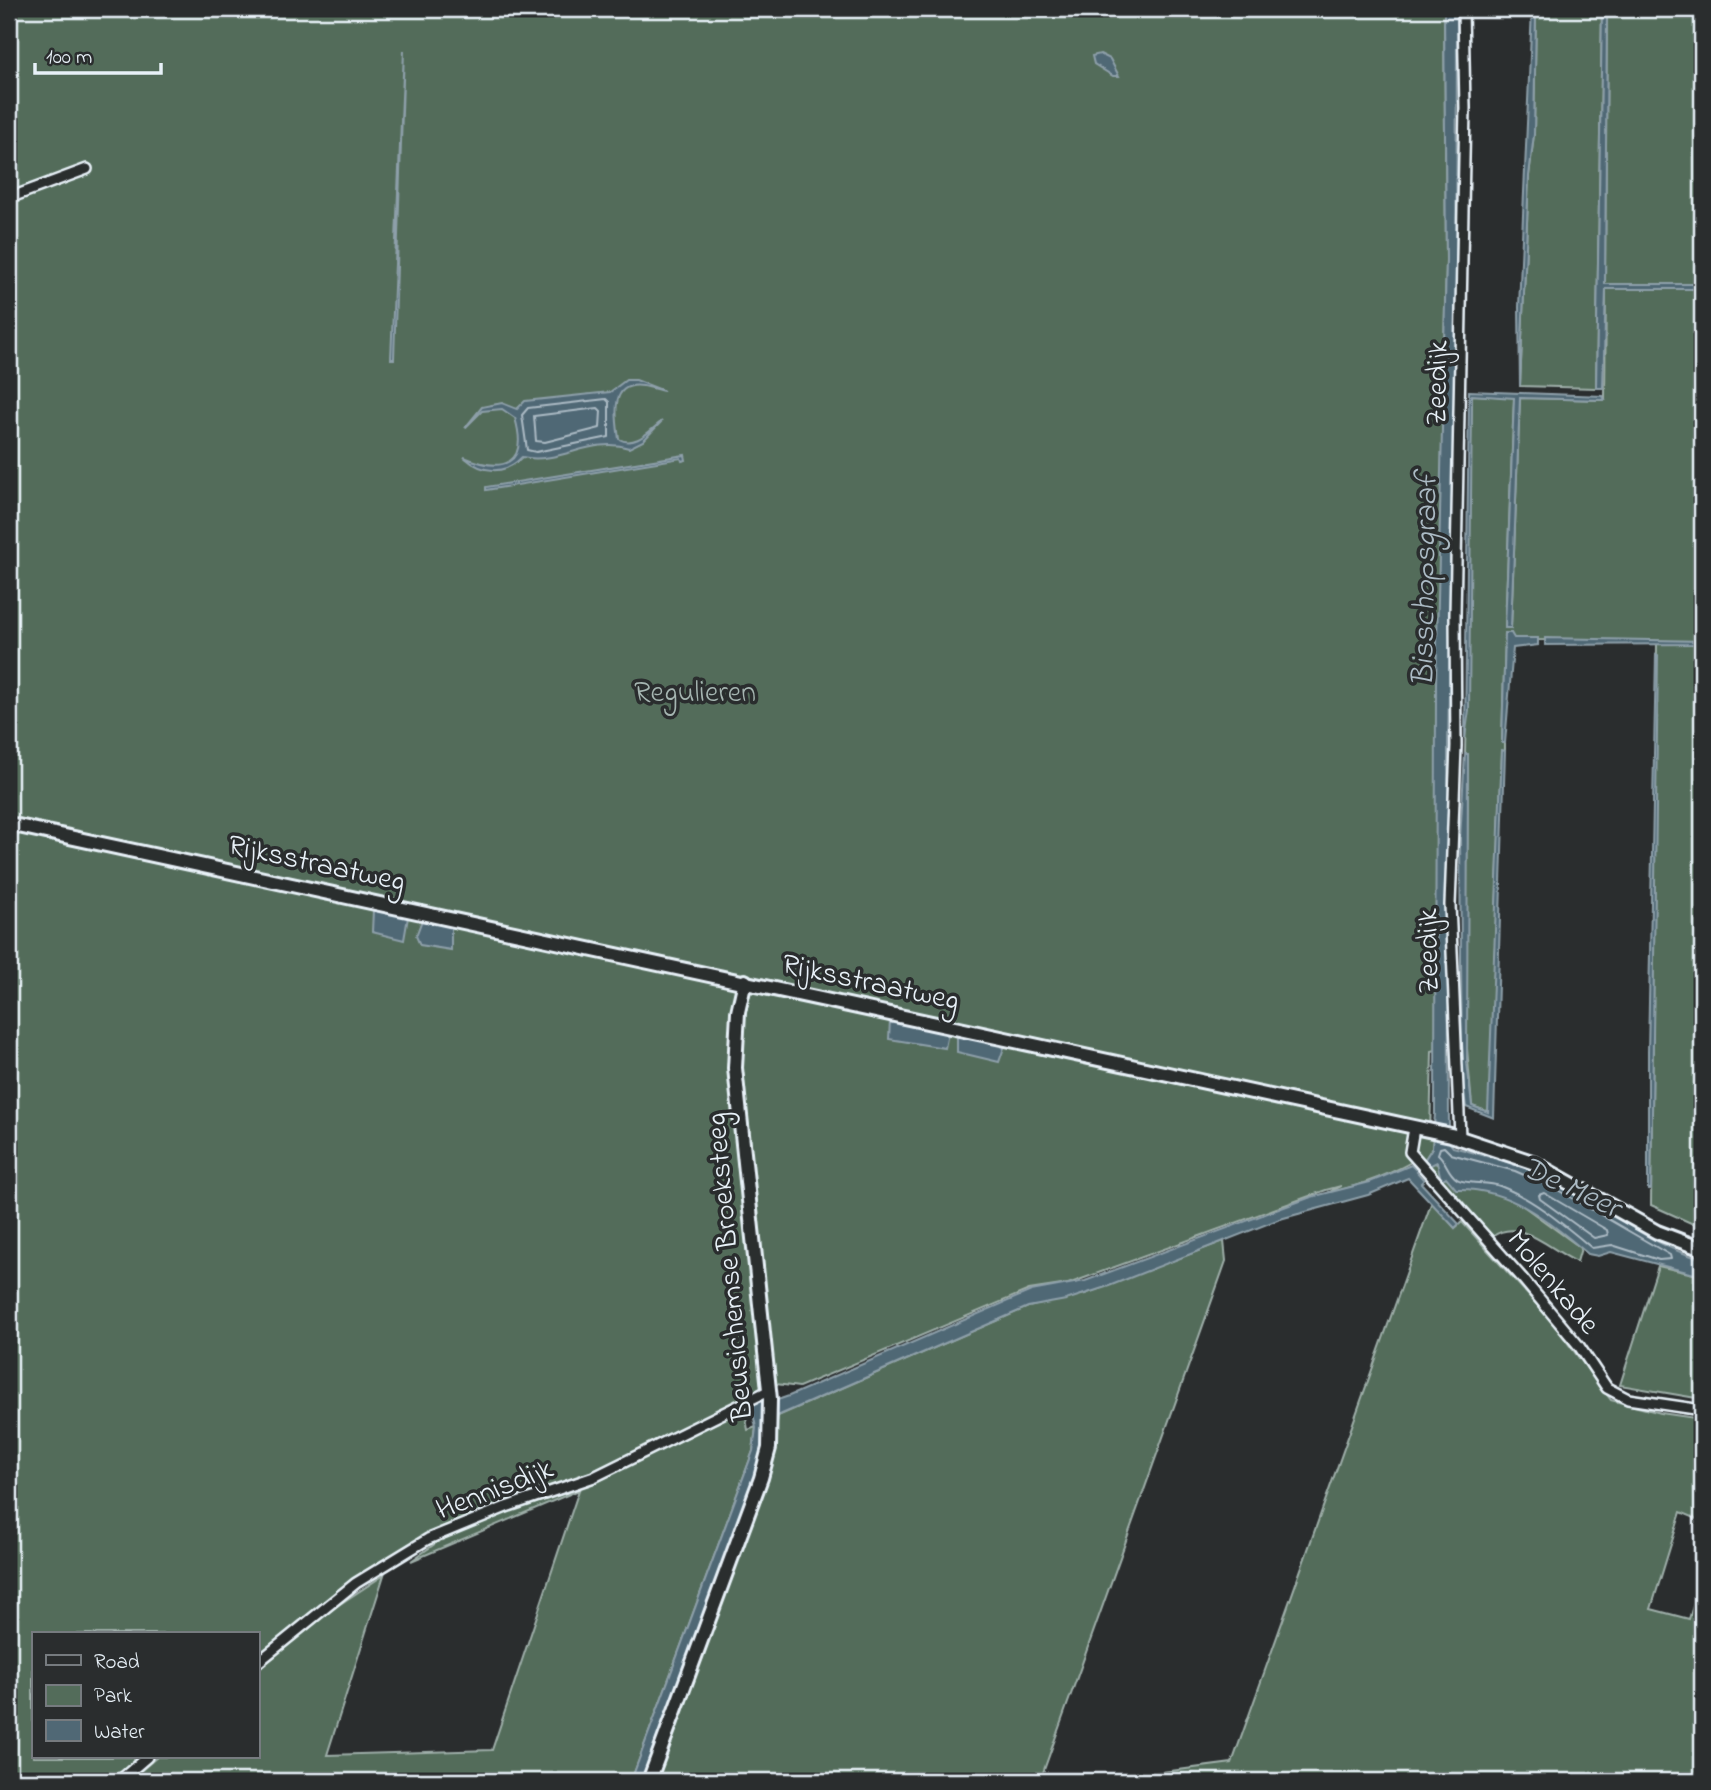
<svg xmlns="http://www.w3.org/2000/svg" width="1711" height="1790" font-family="'Indie Flower',sans-serif">
<style>
.green{fill:#536c5a;stroke:#9eaea9;stroke-width:2}
.water{fill:#506875;stroke:#8d9fa9;stroke-width:2}
.lines{fill:none;stroke-linecap:round;stroke-linejoin:round}
.shore{stroke:#abbac4;stroke-width:2}
.minor-casing{stroke:#e8f1f8;stroke-width:14}
.tertiary-casing{stroke:#e8f1f8;stroke-width:18}
.secondary-casing{stroke:#e8f1f8;stroke-width:18}
.minor{stroke:#2a2d2e;stroke-width:9}
.tertiary{stroke:#2a2d2e;stroke-width:12}
.secondary{stroke:#2a2d2e;stroke-width:12}
.labels{text-anchor:middle;stroke-width:7;stroke-linejoin:round;paint-order:stroke}
.street-label{font-size:30px;fill:#e8f1f8;stroke:#2a2d2e}
.park-label{font-size:30px;fill:#a5b5b1;stroke:#2a2d2e}
.water-label{font-size:32px;font-style:italic;fill:#abbac4;stroke:#2a2d2e}
</style>
<rect width="100%" height="100%" fill="#2a2d2e"/>
<filter id="ink" filterUnits="userSpaceOnUse"><feTurbulence type="fractalNoise" baseFrequency=".0143" numOctaves="2"/><feDisplacementMap in="SourceGraphic" scale="14" xChannelSelector="R" yChannelSelector="G"/><feConvolveMatrix kernelMatrix="1 2 1 2 8 2 1 2 1" color-interpolation-filters="sRGB"/></filter>
<g filter="url(#ink)">
<g class="green">
<path d="M9 9H1444L1446 260 1436 736V1050L1432 1051 1430 1136 1433 1137 1432 1148 1423 1162 1420 1157C1391 1175 1362 1185 1328 1193L1341 1186 1326 1190 1068 1284 1029 1290 799 1387 776 1384 594 1471 442 1527 355 1579 257 1662V1634H33V1757H147L118 1781H9Z"/>
<polygon points="1536,9 1602,9 1596,388 1520,386 1529,176 1534,134"/>
<polygon points="1607,9 1702,9 1702,284 1605,284"/>
<polygon points="1606,289 1702,289 1702,641 1538,640 1512,638 1511,633 1505,633 1502,742 1505,743 1505,751 1502,751 1489,1112 1472,1106 1466,1037 1468,754 1465,754 1472,395 1514,397 1505,627 1511,628 1520,398 1605,400"/>
<polygon points="1657,644 1702,644 1702,1228 1651,1205"/>
<path d="M1433 1162 1439 1165 1441 1179 1446 1177 1500 1194 1519 1203 1581 1248 1577 1262C1550 1250 1520 1216 1492 1237L1427 1167Z"/>
<polygon points="1432,1201 1455,1228 1462,1222 1548,1317 1611,1400 1661,1413 1702,1419 1702,1521 1681,1512 1651,1609 1689,1619 1702,1577 1702,1781 1093,1781 1232,1763"/>
<polygon points="1224,1241 1226,1261 1040,1781 652,1781 771,1464 778,1416 1028,1307 1085,1294"/>
<polygon points="1658,1266 1702,1276 1702,1399 1620,1385"/>
<polygon points="744,1407 748,1430 756,1427 753,1451 631,1781 129,1781 157,1757 257,1757 257,1671 322,1616 384,1575 327,1755 492,1750 579,1490 411,1561 450,1533 601,1472"/>
</g>
<g class="water">
<path d="M1444 9H1457L1456 338 1448 744 1449 1142 1453 1147C1490 1157 1526 1165 1560 1183 1607 1208 1650 1246 1702 1259V1276L1611 1252 1598 1256 1588 1254C1551 1222 1508 1187 1456 1189L1446 1177 1441 1180 1437 1162 1427 1167 1423 1162 1432 1148 1435 1114 1436 683 1446 260Z"/>
<polygon points="1532,9 1536,9 1536,13 1534,134 1529,176 1520,386 1519,307"/>
<polygon points="1602,9 1607,9 1605,284 1702,284 1702,289 1606,289 1603,388 1596,388"/>
<polygon points="404,50 394,359 391,359"/>
<polygon points="1100,54 1110,59 1119,76 1113,76 1094,64 1092,56"/>
<path d="M626 380H636L664 391C658 390 650 387 643 386 609 381 616 417 619 439 635 448 649 431 662 421L643 441 629 448C592 436 559 465 522 457 505 475 483 474 464 457 502 473 529 466 515 418L502 409 482 411 465 428 482 407 502 403 517 409 525 401 610 392Z"/>
<polygon points="1469,391 1603,396 1605,400 1520,398 1511,628 1505,628 1514,398 1472,395 1469,710 1465,738"/>
<polygon points="685,455 686,460 682,461 681,458 486,490 486,487"/>
<polygon points="1505,633 1511,633 1514,638 1538,638 1538,645 1513,648 1505,743 1502,743"/>
<polygon points="1545,638 1702,641 1702,644 1545,645"/>
<polygon points="1656,654 1658,655 1651,1189 1648,1189 1648,1052"/>
<polygon points="1502,750 1505,751 1494,1118 1466,1107 1462,1079 1460,839 1465,754 1468,754 1467,1062 1472,1106 1488,1112"/>
<polygon points="373,910 408,917 404,940 372,932"/>
<polygon points="422,920 451,927 451,950 420,945 416,936"/>
<polygon points="890,1020 948,1033 945,1048 889,1039"/>
<polygon points="957,1035 1005,1045 999,1062 957,1052"/>
<polygon points="1411,1165 1415,1169 1418,1166 1421,1169 1417,1172 1424,1180 1421,1183 1459,1224 1455,1228 1408,1178 1368,1195 1280,1219 1109,1286 1066,1300 1028,1307 768,1420 758,1467 641,1781 631,1781 753,1451 756,1428 751,1403 763,1397 766,1404 789,1396 1031,1291 1085,1281 1311,1197 1370,1182"/>
</g>
<g class="lines">
<g class="shore">
<polygon points="606,399 609,402 609,437 536,452 527,450 522,415 528,408"/>
<polygon points="598,408 601,411 600,428 545,442 536,441 534,416"/>
<path d="M1444 1147 1451 1154 1515 1171 1556 1189 1670 1255 1671 1259 1659 1260 1612 1245 1592 1248C1565 1226 1534 1199 1500 1186 1489 1182 1463 1184 1457 1179 1447 1172 1447 1162 1438 1154L1440 1148Z"/>
<polygon points="1544,1193 1607,1230 1608,1235 1594,1238 1540,1199 1539,1195"/>
</g>
<g class="minor-casing">
<g id="minor">
<polyline points="9,198 87,169"/>
<polyline points="1414,1128 1410,1152 1523,1279 1579,1346 1607,1388 1628,1399 1702,1410"/>
<polyline points="1460,1137 1450,905 1456,746 1455,615 1465,108 1463,9"/>
<polyline points="257,1663 356,1583 428,1539 506,1507 594,1477 768,1391"/>
<polyline points="119,1781 147,1757"/>
</g>
</g>
<g class="tertiary-casing">
<polyline id="tertiary" points="649,1781 761,1478 769,1448 770,1399 735,1068 738,1012 745,981"/>
</g>
<g class="secondary-casing">
<polyline id="secondary" points="9,824 1451,1135 1532,1162 1657,1232 1702,1249"/>
</g>
<use href="#minor" class="minor"/>
<use href="#tertiary" class="tertiary"/>
<use href="#secondary" class="secondary"/>
</g>
</g>
<g class="labels">
<g class="street-label">
<text transform="translate(1436 383) rotate(-89)" y="10">Zeedijk</text>
<text transform="translate(317 862) rotate(12)" y="10">Rijksstraatweg</text>
<text transform="translate(1427 951) rotate(-91)" y="10">Zeedijk</text>
<text transform="translate(871 981) rotate(12)" y="10">Rijksstraatweg</text>
<text transform="translate(728 1267) rotate(-95)" y="10">Beusichemse Broeksteeg</text>
<text transform="translate(1554 1281) rotate(50)" y="10">Molenkade</text>
<text transform="translate(494 1488) rotate(-21)" y="10">Hennisdijk</text>
</g>
<g class="park-label">
<text x="695" y="701">Regulieren</text>
</g>
<g class="water-label">
<text transform="translate(1423 580) rotate(-89)" y="11">Bisschopsgraaf</text>
<text transform="translate(1572 1186) rotate(25)" y="11">De Meer</text>
</g>
</g>
<rect width="1711" height="1790" fill="none" stroke="#2a2d2e" stroke-width="35"/>
<rect x="18" y="18" width="1676" height="1755" fill="none" stroke="#e8f1f8" stroke-width="2.5" filter="url(#ink)"/>
<rect x="32" y="1632" width="228" height="126" fill="#2a2d2e" stroke="#767b7f" stroke-width="2"/>
<rect x="46" y="1655" width="35" height="10" fill="#2a2d2e" stroke="#767b7f" stroke-width="2"/>
<text x="94" y="1668" font-size="21" fill="#e8f1f8">Road</text>
<rect x="46" y="1685" width="35" height="21" fill="#536c5a" stroke="#767b7f" stroke-width="2"/>
<text x="94" y="1702" font-size="21" fill="#e8f1f8">Park</text>
<rect x="46" y="1720" width="35" height="21" fill="#506875" stroke="#767b7f" stroke-width="2"/>
<text x="94" y="1738" font-size="21" fill="#e8f1f8">Water</text>
<path d="M35 63v10h126v-10" fill="none" stroke="#e8f1f8" stroke-width="3.5"/>
<text x="46" y="63" font-size="21" fill="#e8f1f8" stroke="#2a2d2e" stroke-width="5" paint-order="stroke">100 m</text>
</svg>
